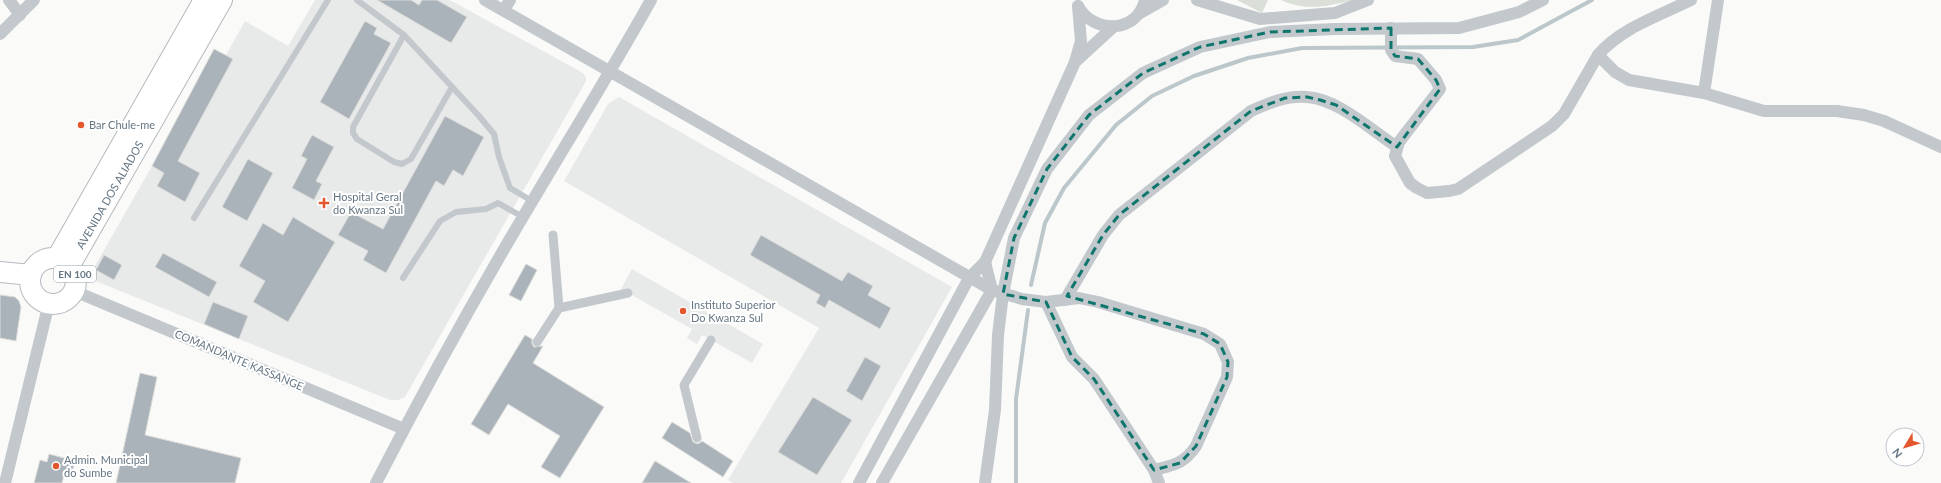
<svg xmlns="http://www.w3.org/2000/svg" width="1941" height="483" font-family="Lato,sans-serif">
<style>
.built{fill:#e8e9e9}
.green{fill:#dadfd7}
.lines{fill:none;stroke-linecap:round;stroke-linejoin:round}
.stream{stroke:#bbc7cb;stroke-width:4}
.building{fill:#aab3b9;stroke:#dcdcda}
.primary-casing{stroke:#b5babe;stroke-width:22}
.service{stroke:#c3c8cc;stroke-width:6}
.pedestrian{stroke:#c3c8cc;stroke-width:9}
.minor{stroke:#c3c8cc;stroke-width:12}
.primary{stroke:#fff;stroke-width:20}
.marked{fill:none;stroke:#0f766e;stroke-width:3;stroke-dasharray:8 5;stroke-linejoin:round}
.poi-dot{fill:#e4572e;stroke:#fff;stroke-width:1.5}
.labels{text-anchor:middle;stroke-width:4;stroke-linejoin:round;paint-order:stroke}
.shield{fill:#fff;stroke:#939fa8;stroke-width:1}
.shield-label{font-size:10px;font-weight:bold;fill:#657683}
.poi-label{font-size:11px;fill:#657683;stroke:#fff;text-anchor:start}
.street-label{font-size:11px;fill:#657683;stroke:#fff}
</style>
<rect width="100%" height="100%" fill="#fafaf8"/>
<g class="built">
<polygon points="315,0 450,0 583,73 586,77 586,81 405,397 398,400 390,400 88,278 152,166 214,49 226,55 245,21 288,46"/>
<polygon points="619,97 952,287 841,483 733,483 728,480 819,328 564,181 608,104"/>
<polygon points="632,269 763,344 752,363 702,335 697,344 687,338 692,329 621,289"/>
</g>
<g class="green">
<polygon points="1237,0 1268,0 1262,13"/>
<path d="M1281 0H1352C1327 7 1305 11 1281 0Z"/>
</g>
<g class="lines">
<g class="stream">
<polyline points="1031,285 1045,223 1064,188 1116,125 1152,96 1194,76 1248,58 1302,48 1473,47 1518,40 1592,0"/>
<polyline points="1016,483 1016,399 1028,310"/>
</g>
</g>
<g class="building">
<polygon points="377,0 411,0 419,5 422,0 437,0 467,17 451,43"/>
<polygon points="365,21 377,28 374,34 391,43 349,119 320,102"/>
<polygon points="214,49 233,59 178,161 200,173 185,202 157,186 164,173 152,166"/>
<polygon points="445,116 484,137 463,176 453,170 444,186 436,181 386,273 363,260 368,251 338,235 351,212 383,229"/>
<polygon points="312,135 334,147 316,181 322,184 314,200 292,188 307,159 301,156"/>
<polygon points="248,159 273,173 247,221 222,207"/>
<polygon points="293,217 335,242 288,322 253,302 265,281 239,266 263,223 283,235"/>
<polygon points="761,235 842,281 848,272 873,286 868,295 891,308 880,329 829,300 825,308 816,303 820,295 750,255"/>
<polygon points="163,253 217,282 209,297 155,267"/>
<polygon points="104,255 122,265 114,280 96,270"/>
<polygon points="526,264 537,270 521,301 509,295"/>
<polygon points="0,295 15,297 19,301 21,307 16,341 0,338"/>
<polygon points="213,302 248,316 239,339 204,324"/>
<polygon points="525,335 532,339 532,344 534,347 543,346 533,363 604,407 560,478 541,467 560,436 508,404 489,435 471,424"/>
<polygon points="865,357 881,366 862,401 846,391"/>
<polygon points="140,373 157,377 145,435 241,458 235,483 116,483"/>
<polygon points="813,397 852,420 817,475 778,452"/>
<polygon points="672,422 690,433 693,442 698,444 702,441 733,461 723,477 662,438"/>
<polygon points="49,454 75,461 72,472 65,471 62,483 34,483 40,460 47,462"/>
<polygon points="655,461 691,483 642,483"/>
</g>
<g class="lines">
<g class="primary-casing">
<g id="primary">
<polyline points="57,258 204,0"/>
<circle cx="53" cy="281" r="23"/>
<polyline points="70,265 222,0"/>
<polyline points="0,272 31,275"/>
</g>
</g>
<g class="service">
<polyline points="357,0 404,35 479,116 494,134 499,157 510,188 532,201"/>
<polyline points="404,35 353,127 353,133 357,139 394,162 402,164 411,159 452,87"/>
<polyline points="194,218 328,0"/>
<polyline points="403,278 440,221 456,212 486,209 498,203 523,217"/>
</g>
<g class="pedestrian">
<polyline points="553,235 559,308"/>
<polyline points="537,342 559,308 628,293"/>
<polyline points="697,438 684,385 711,340"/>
</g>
<g class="minor">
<polyline points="9,0 20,15"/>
<path d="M485 0 992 290 1022 299 1046 302 1079 298 1098 302 1204 334 1220 344 1228 362 1227 377 1196 446C1184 464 1174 465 1154 470"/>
<polyline points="1197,0 1260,19 1335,13 1368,0"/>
<path d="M1691 0C1659 16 1621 28 1598 55L1615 72 1629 80 1704 93 1764 111H1837L1864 115 1884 121 1941 147"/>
<path d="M1078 6C1093 34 1137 34 1145 0"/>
<polyline points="504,10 510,0"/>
<polyline points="1140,13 1163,0"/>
<polyline points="1391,28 1391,50 1395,56 1418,59 1436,80 1440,89 1399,142 1395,156 1410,183 1417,188 1427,193 1449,191 1458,189 1552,126 1564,114 1598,55"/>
<polyline points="0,34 34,0"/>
<polyline points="1075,62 1112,28"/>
<polyline points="1704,93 1718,0"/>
<polyline points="74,291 404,429"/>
<path d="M1065 300 1103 235 1119 215 1251 111C1269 103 1287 95 1307 97 1338 99 1371 130 1397 147"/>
<polyline points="1046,302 1072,357 1094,379 1154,470 1159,483"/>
<polyline points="5,483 49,303"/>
<path d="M376 483C425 388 478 292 533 200 572 134 613 68 651 0"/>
<polyline points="859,483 969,278 985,262 1075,62 1081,41 1078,6"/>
<polyline points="882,483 992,290 985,262"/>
<polyline points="985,483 995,410 998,335 1003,294 1014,238 1047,169 1089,115 1143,73 1200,47 1270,32 1334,29 1459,28 1519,12 1543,0"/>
</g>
<use href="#primary" class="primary"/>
</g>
<path class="marked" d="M1391 28V50L1395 56 1418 59 1436 80 1440 89 1397 147 1336 105 1320 100 1307 97 1285 98 1251 111 1119 215 1103 235 1067 296 1204 334 1220 344 1228 362 1227 377 1196 446 1180 463 1154 470 1094 379 1072 357 1046 302 1003 294 1014 238 1047 169 1089 115 1143 73 1200 47 1270 32Z"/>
<g class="poi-dot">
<circle cx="81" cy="125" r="4"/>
<path d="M322 197h4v4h4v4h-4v4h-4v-4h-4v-4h4z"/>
<circle cx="683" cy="311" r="4"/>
<circle cx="56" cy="466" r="4"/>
</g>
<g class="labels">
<rect class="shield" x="54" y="266" width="42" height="16" rx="3"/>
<g class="shield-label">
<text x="75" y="278">EN 100</text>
</g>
<g class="poi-label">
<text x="89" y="129">Bar Chule-me</text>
<text x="333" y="201">Hospital Geral<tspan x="333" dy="13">do Kwanza Sul</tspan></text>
<text x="691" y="309">Instituto Superior<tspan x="691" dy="13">Do Kwanza Sul</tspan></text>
<text x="64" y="464">Admin. Municipal<tspan x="64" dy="13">do Sumbe</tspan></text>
</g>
<g class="street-label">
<text transform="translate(110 195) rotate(-60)" y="4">AVENIDA DOS ALIADOS</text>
<text transform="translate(239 360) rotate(23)" y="4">COMANDANTE KASSANGE</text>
</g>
</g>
<g transform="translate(1905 447) rotate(232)"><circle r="19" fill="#ffffff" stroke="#c1c8cd"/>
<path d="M0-3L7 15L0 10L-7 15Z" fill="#e4572e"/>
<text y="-6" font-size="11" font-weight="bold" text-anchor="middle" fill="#657683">N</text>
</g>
</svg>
